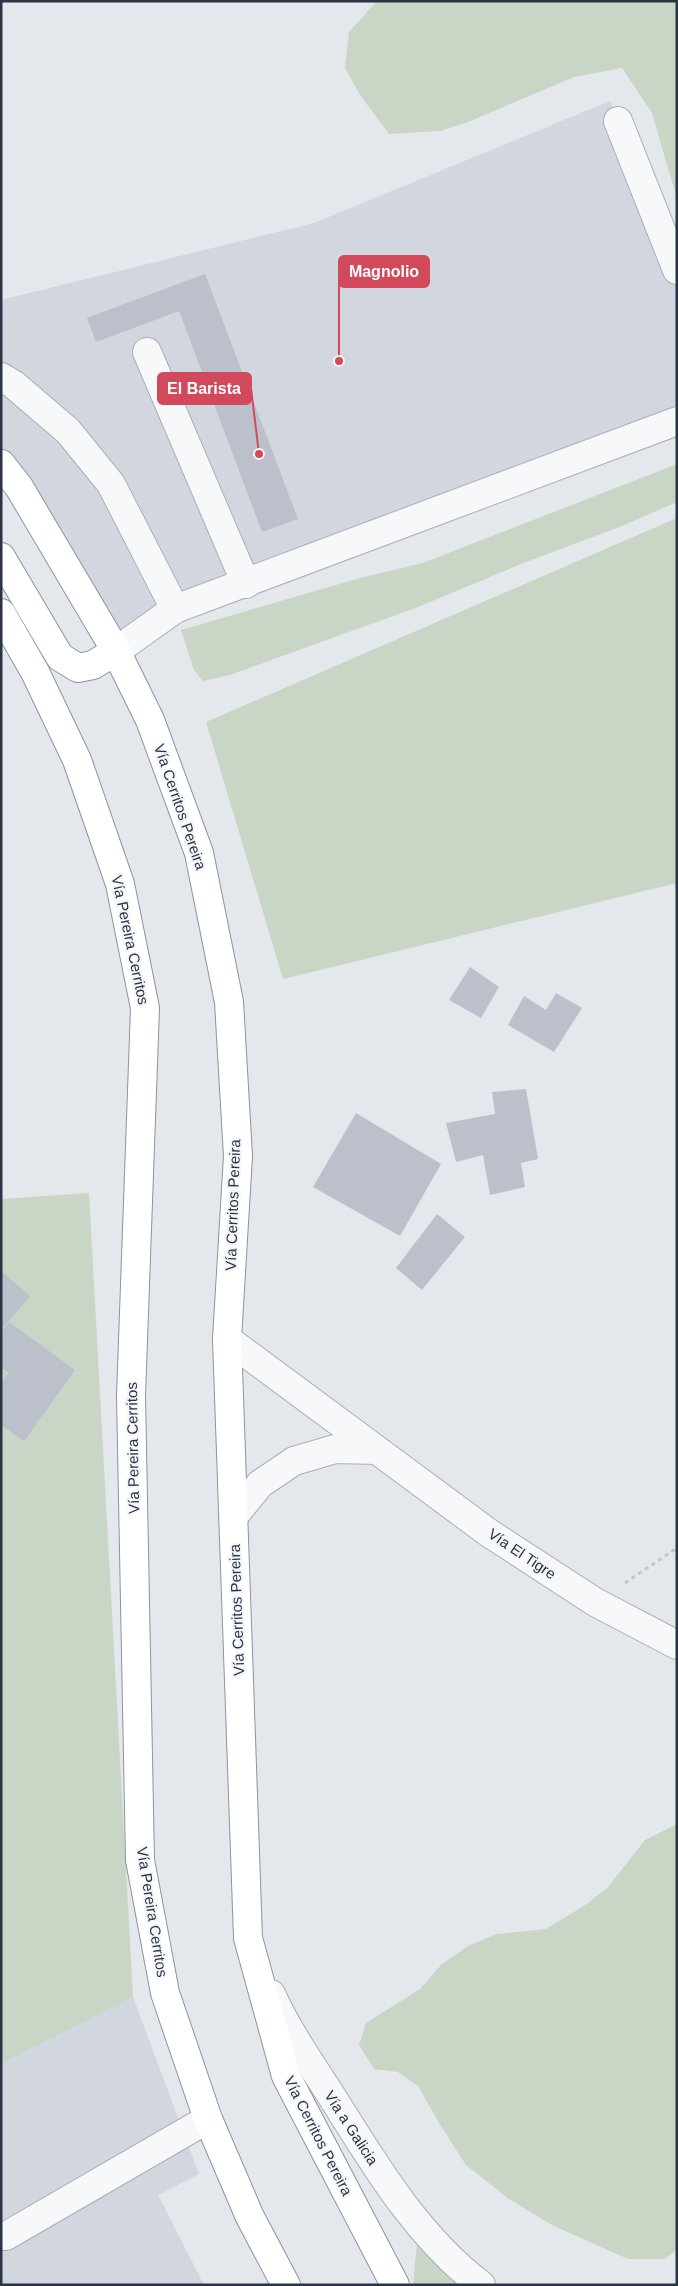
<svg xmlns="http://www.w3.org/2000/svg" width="678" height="2286" font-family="Arial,sans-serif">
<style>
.built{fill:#d2d6de}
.green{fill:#c9d6c5}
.building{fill:#bbc0ca}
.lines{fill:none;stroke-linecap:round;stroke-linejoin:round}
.minor-casing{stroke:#a9aeb7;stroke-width:30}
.highway-casing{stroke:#8b94a3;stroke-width:30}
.path{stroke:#c2c5cb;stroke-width:3;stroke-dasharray:4 4;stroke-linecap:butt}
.minor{stroke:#f7f8fa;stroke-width:28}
.highway{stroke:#fff;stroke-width:28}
.labels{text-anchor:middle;stroke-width:4.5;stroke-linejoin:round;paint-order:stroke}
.street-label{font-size:15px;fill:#2b3445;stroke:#f4f6f9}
.leader{fill:none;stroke:#d1495b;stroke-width:2}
.callout-dot{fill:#d1495b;stroke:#f4f6f9;stroke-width:2}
.callout{fill:#d1495b;stroke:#d1495b;stroke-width:2}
.callout-label{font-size:16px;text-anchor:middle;font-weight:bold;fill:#fff}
</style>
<rect width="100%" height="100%" fill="#e4e7ec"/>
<g class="built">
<polygon points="610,101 677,270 677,421 246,584 116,651 1,464 1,300 314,223"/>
<polygon points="133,1997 199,2174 158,2195 204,2285 1,2285 1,2064"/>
</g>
<g class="green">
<polygon points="377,1 677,1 677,199 652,113 622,68 574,77 468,122 440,131 389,134 360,95 345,68 349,32"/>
<polygon points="677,464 677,502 622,526 526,562 418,607 230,675 203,681 194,670 181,630 360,578 423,563"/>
<polygon points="677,518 677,883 283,979 206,722"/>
<polygon points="89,1193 133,1997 1,2064 1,1199"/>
<polygon points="677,1824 677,2249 665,2259 628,2259 552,2225 509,2199 466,2165 439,2123 418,2086 398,2072 374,2069 359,2045 366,2023 420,1989 441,1965 468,1946 497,1934 546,1929 587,1904 608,1887 645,1840"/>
<polygon points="419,2224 481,2285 413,2285"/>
</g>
<g class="building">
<polygon points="205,274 298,519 262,532 179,311 96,342 87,318"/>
<polygon points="470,967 499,987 481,1018 449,1000"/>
<polygon points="556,993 582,1008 554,1052 508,1025 524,996 546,1010"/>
<polygon points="526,1089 538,1159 521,1163 525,1187 490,1195 483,1155 456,1162 446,1123 495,1114 492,1092"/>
<polygon points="356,1113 441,1164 400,1236 313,1187"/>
<polygon points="437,1214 465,1237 422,1290 396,1268"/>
<polygon points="1,1271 30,1296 1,1330"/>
<polygon points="9,1322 75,1370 24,1441 1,1425 1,1383 9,1373 1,1367 1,1332"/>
</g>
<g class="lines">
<g class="minor-casing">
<g id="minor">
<polyline points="618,121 677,270"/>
<polyline points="147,352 246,584"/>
<polyline points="1,377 13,384 68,431 111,484 175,609"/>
<polyline points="116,651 175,609 677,421"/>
<polyline points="227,1339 489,1533 595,1602 677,1645"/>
<polyline points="234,1516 260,1484 294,1461 335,1449 376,1450"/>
<path d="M271 1994C287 2029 308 2060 329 2092 372 2160 415 2235 481 2285"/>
<polyline points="6,2236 208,2119"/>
</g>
</g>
<g class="highway-casing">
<g id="highway">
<polyline points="1,464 19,487 116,651 150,720 199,853 229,1002 238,1156 227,1339 248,1938 286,2076 395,2285"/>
<polyline points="1,557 60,657 78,668 93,665 116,651"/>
<polyline points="1,613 35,672 77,760 120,884 145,1008 131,1396 140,1860 165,1993 208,2119 250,2217 286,2285"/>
</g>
</g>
<polyline class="path" points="625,1583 677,1548"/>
<use href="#minor" class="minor"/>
<use href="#highway" class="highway"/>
</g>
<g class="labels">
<g class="street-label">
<text transform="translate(180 807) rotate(71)" y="5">Vía Cerritos Pereira</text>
<text transform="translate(130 940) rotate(78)" y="5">Vía Pereira Cerritos</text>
<text transform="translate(233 1205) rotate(-88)" y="5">Vía Cerritos Pereira</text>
<text transform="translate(133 1448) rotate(-91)" y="5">Vía Pereira Cerritos</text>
<text transform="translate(522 1554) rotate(34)" y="5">Vía El Tigre</text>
<text transform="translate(237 1610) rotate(-92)" y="5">Vía Cerritos Pereira</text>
<text transform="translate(152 1912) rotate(81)" y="5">Vía Pereira Cerritos</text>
<text transform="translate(351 2128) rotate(57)" y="5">Vía a Galicia</text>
<text transform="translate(318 2136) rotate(63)" y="5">Vía Cerritos Pereira</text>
</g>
</g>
<path class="leader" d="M339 361L339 271M259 454L251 388"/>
<g class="callout-dot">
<circle cx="339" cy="361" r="5"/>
<circle cx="259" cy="454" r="5"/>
</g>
<g class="callout">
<rect x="339" y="256" width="90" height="31" rx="5"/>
<rect x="158" y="373" width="93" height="31" rx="5"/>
</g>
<g class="callout-label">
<text x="384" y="277">Magnolio</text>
<text x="204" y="394">El Barista</text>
</g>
<rect width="678" height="2286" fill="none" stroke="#2b3445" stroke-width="5"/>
</svg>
